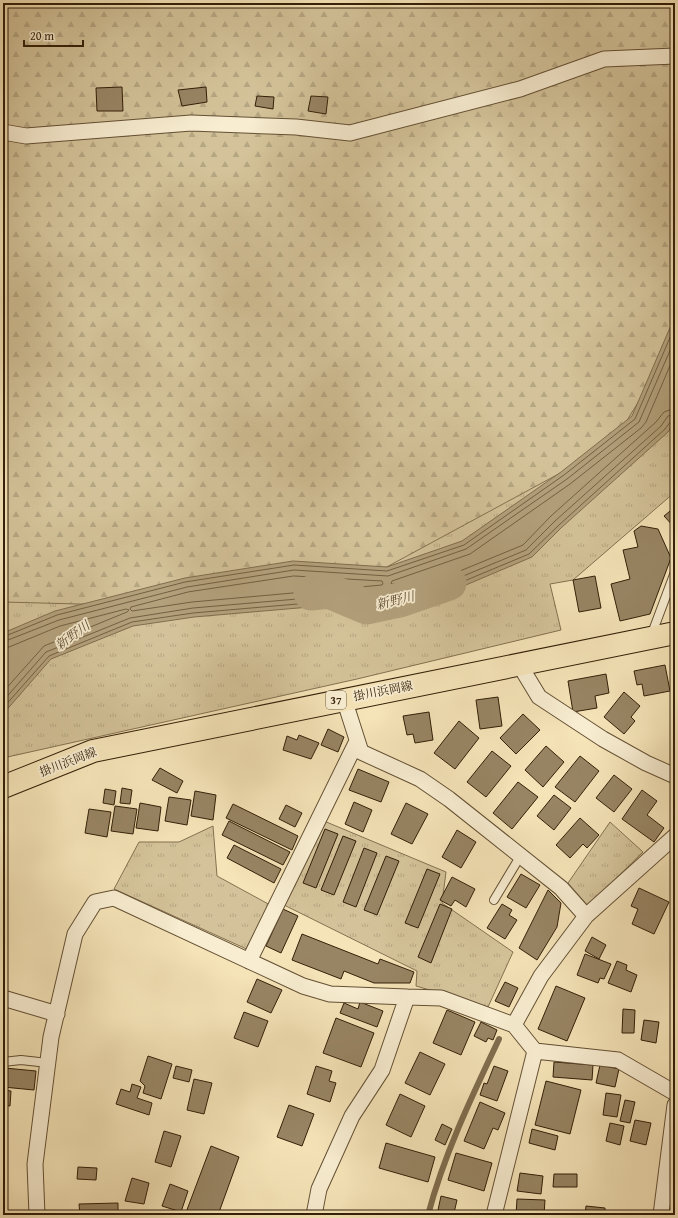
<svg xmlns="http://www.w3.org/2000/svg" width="678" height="1218" font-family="'Gentium Book Plus','Noto Serif JP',serif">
<defs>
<pattern id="grass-tufts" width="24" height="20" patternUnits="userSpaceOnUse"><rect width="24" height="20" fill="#d4c39a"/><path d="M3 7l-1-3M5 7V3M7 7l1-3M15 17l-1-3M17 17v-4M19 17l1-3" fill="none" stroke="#b6a783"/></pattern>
<pattern id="forest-firs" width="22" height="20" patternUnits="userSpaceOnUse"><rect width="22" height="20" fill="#d4c39a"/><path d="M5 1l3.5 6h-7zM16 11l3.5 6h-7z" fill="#b6a783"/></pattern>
</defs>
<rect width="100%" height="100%" fill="#f5e4b8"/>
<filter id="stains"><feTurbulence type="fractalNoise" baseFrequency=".005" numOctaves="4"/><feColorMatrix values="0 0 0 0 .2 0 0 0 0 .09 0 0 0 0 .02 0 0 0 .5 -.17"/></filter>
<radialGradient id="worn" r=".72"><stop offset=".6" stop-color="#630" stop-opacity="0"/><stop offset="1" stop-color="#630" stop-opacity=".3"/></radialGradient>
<path fill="url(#grass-tufts)" stroke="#847151" d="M675,316V492L573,580L550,584L561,630L357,679L3,758V602Z
M324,821L446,872L442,903L513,952L488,1007L416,986L417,971L284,905Z
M610,822L643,852L588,906L568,883Z
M213,826L217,876L272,906L251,951L114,889L139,842H179Z"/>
<path fill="url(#forest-firs)" stroke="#847151" d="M3,3H675V342L612,445L346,589L192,607L3,602Z"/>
<path fill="#b3a17c" stroke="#806d4e" d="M675,316V421L668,432L561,528L532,557L447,593L403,599L194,617L133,626L51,659L3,714V633L55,611L185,578L293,561L387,567L462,541L561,472L632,416Z"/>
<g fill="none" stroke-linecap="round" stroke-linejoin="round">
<path stroke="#736042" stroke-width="1" d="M675,354L646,422L641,428L570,484L470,554L392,581L391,584H401L443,578L523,545L551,516L656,422L664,412L675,408
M294,576L382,581L383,584L382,585L192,602L132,611L130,609L131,607L188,592Z
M3,637L57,615L185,582L294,565L387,571L464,545L564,475L635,419L675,326
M3,642L59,620L187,587L294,570L388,576L466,549L567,479L639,422L675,339
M3,648L9,647L60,626L126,609L129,610L127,612L44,646L3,692
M3,701L46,652L130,618L193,608L402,590L444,584L526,550L555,521L661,426L668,416L675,414
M3,708L49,656L132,622L193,613L402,595L445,589L529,554L559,525L665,429L671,421L675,419"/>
<path stroke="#806d4e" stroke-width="6" d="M428,1215C444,1154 472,1096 499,1039"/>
<path stroke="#b3a17c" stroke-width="35" d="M311,593L329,591L367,607L400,600L449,583"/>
</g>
<path fill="#988564" stroke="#331f08" d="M122,87L123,111H97L96,88Z
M206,87L207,102L182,106L178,90Z
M257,96L274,97L273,109L255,106Z
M311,96L328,97L326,114L308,111Z
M675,507V528L664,516Z
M641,526L658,529L671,558L650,614L620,621L611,584L630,579L623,550L638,547L634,531Z
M595,576L601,608L579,612L573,580Z
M665,665L670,691L644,696L642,684L637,685L634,671Z
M606,674L609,693L595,696L597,708L573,712L568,681Z
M624,692L640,706L631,717L635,721L624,734L604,717Z
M498,697L502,726L480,729L476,700Z
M429,712L433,740L415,743L413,734L407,735L403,716Z
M523,714L540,730L516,754L500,738Z
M459,721L479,738L455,769L434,753Z
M328,729L344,737L338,752L321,745Z
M299,735L319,743L311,759L283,750L287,736L297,740Z
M546,746L564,762L543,787L525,770Z
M492,751L511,766L486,797L467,782Z
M580,756L599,771L575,802L555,787Z
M160,768L183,781L177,793L152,780Z
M358,769L389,782L381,802L349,790Z
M614,775L632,789L614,812L596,798Z
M518,782L538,797L512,829L493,813Z
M122,788L132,790L130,804L120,803Z
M105,789L116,791L114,805L103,803Z
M642,790L657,801L647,815L664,828L654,842L622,819Z
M195,791L216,795L213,820L191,816Z
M554,795L571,808L554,830L537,816Z
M169,797L191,800L187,825L165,821Z
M354,802L372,810L363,832L345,824Z
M140,803L161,807L158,831L136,828Z
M406,803L428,814L412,844L391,834Z
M233,804L298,836L292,850L226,818Z
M286,805L302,813L295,827L279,819Z
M115,806L137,809L133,834L111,831Z
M89,809L111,812L107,837L85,833Z
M580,818L599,835L587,848L583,844L570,858L556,845Z
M229,821L290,852L283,865L222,835Z
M325,829L338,834L316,888L303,883Z
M457,830L476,842L461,868L442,857Z
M343,836L356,841L334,895L321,890Z
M234,845L281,869L274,883L227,858Z
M364,848L377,853L356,907L343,902Z
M386,856L399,861L377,915L364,910Z
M427,869L440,874L418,928L405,923Z
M521,874L540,885L526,908L507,897Z
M452,877L475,889L466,907L455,900L451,906L440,900Z
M639,888L669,902L654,934L632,924L638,909L631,906Z
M548,890L561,903L557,927L537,960L519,948Z
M440,904L452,909L431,963L418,957Z
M502,904L512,910L509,915L517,920L505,939L487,928Z
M283,909L298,916L281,953L266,946Z
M302,934L378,964L380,959L414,972L410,983H374L344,971L341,979L292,960Z
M592,937L606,945L599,959L585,951Z
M585,954L611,964L604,979L600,978L598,983L577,975Z
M617,961L627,965L626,970L637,975L631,992L608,983Z
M257,979L282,990L271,1013L247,1002Z
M505,982L518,988L509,1007L495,1001Z
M556,986L585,998L567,1041L538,1029Z
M360,1002L383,1011L377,1027L340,1013L344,1003L358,1009Z
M623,1009L635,1010L634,1033H622Z
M447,1010L475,1022L461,1055L433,1043Z
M244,1012L268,1021L258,1047L234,1038Z
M336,1018L374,1033L361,1067L323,1053Z
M644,1020L659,1022L656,1043L641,1040Z
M481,1022L497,1030L493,1040L488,1038L486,1042L474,1036Z
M420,1052L445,1064L430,1095L405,1083Z
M148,1056L172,1064L161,1099L143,1093L145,1086L140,1081Z
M554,1062L593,1065L592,1080L553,1077Z
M600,1065L619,1069L615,1087L596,1083Z
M176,1066L192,1070L189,1082L173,1078Z
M316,1066L332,1071L329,1081L336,1083L330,1102L307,1094Z
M494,1066L508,1071L497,1101L480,1095L484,1083L487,1084Z
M5,1068L36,1071L34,1090L3,1087Z
M194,1079L212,1083L204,1114L187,1110Z
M546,1081L581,1090L570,1134L535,1125Z
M132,1084L141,1087L137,1098L152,1103L149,1115L116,1104L121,1089L130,1092Z
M3,1090L11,1091L10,1106L3,1105Z
M606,1093L621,1095L617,1117L603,1115Z
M400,1094L425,1106L411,1137L386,1125Z
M625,1100L635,1102L630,1123L620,1121Z
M480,1102L505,1113L498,1130L493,1128L484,1149L464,1141Z
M289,1105L314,1114L302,1146L277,1137Z
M635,1120L651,1123L646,1145L630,1141Z
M610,1123L624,1126L620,1145L606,1141Z
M442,1124L452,1129L445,1145L435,1140Z
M532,1129L558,1136L555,1150L529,1143Z
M164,1131L181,1136L171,1167L155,1162Z
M386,1143L435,1157L428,1182L379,1168Z
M211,1146L239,1157L218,1215H185Z
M456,1153L492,1163L484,1191L448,1180Z
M78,1167L97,1168L96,1180L77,1179Z
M520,1173L543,1176L541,1194L517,1191Z
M554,1174H577V1187H553Z
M132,1178L149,1183L144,1204L125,1201Z
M170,1184L188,1191L181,1212L162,1206Z
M441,1196L457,1200L454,1213L438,1210Z
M517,1199L545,1200L544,1215H516Z
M118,1203V1215H80L79,1204Z
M586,1206L605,1208V1215H585Z
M152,1211L168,1215H151Z"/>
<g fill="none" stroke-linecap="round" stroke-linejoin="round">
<g stroke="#645034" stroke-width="10">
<path id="service" d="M651,636L675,572
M494,900L521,855
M3,1062L21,1060L48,1063"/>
</g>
<g stroke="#645034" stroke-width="17">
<path id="minor" d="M3,132L26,136L191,123L296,127L350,133L520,89L604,59L675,56
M519,664L539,697L603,739L646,763L675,776
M344,699L361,752L420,779L449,799L561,888L586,916
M249,961L357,741
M3,998L57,1014
M514,1025L535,1051L618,1060L675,1093
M37,1215L35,1164L51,1037L75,934L95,902L114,898L303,986L330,994L407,997
M314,1215L319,1189L352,1116L382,1070L407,997L441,998L514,1025L541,976L586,916L675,836
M494,1215L535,1051
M661,1215L675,1105"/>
</g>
<g stroke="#331f08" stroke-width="24">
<path id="primary" d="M3,787L93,751L675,633"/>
</g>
<use href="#service" stroke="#f8edd1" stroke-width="8"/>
<use href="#minor" stroke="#f8edd1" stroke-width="15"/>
<use href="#primary" stroke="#f5e4b8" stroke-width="22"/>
</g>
<g text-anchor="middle" stroke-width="3.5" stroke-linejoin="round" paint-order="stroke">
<rect fill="#f8edd1" stroke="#6e5d44" stroke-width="1" x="326" y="691" width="20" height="18" rx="3"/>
<g font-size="11" font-weight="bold" fill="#331f08">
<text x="336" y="704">37</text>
</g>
<g font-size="12" fill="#331f08" stroke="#f8edd1">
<text transform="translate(383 691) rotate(-11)" y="4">掛川浜岡線</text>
<text transform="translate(68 762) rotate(-21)" y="4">掛川浜岡線</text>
</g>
<g font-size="13" font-style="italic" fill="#604c31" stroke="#f8edd1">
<text transform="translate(395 600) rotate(-14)" y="5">新野川</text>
<text transform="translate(72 635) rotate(-36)" y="5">新野川</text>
</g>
</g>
<rect width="678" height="1218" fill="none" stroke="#f5e4b8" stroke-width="16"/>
<rect x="4" y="4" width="670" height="1210" fill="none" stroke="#331f08" stroke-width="2"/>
<rect x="8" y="8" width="662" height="1202" fill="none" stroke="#331f08"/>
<path d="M24 40v6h59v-6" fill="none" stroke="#331f08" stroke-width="2"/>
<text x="30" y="40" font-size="12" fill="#331f08" stroke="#f8edd1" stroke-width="3" paint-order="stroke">20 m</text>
<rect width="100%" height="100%" filter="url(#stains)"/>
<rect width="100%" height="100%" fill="url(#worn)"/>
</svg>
